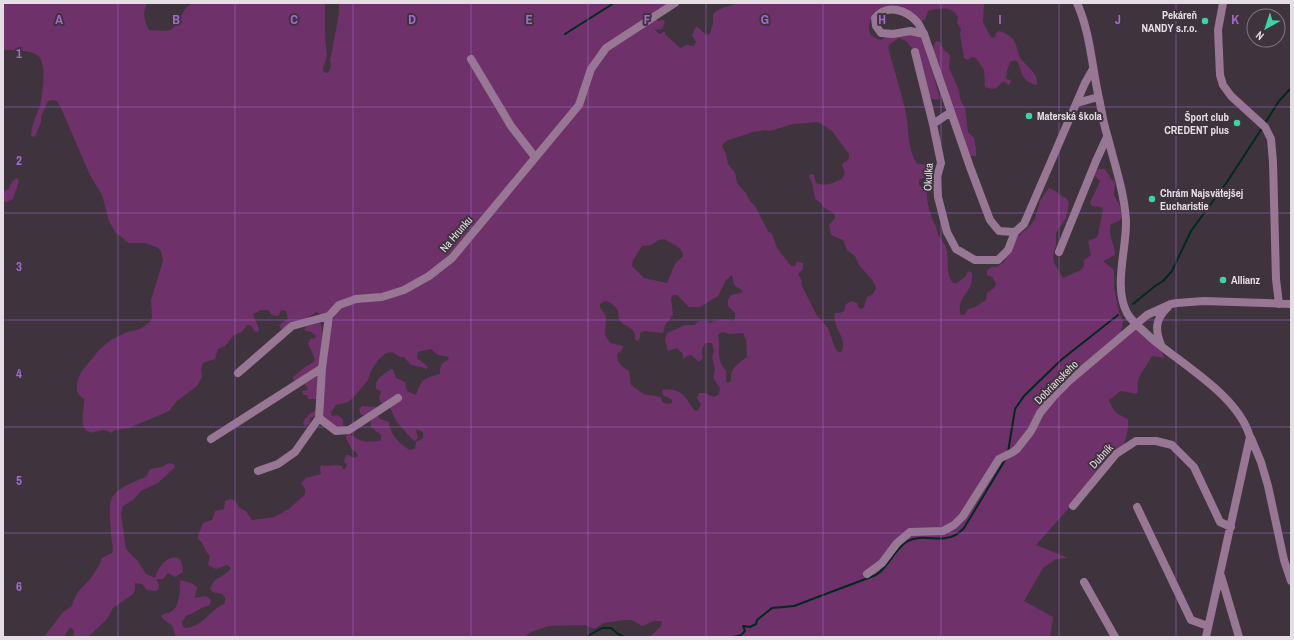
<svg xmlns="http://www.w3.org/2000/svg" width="1294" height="640" font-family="'Archivo Narrow',sans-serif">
<rect width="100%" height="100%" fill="#3f343d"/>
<path fill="#6f3169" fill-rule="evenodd" d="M3,3H147C142,14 144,19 149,30L165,31L171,30L177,23L185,9L192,3H325V36L327,56L323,69L324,72L328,73L331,66L330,61L339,13V3H668L667,7L658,9L654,13V19L658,21L663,20L665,22L662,29L655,30L660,34L665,31V34L679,47L681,48L686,45L694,46L696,42L692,35L696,27L699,28L706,35L710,34L713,24V14L715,12L722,8L740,3H984L983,22L991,37L995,38L996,33L999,31C1004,32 1009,35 1013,39C1017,44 1017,53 1021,59C1027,67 1038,73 1037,84L1036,85C1017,80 1024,67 1015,60L1010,62L1007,71L1006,79L1011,80L1010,84L1008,85L1005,82H1002C996,90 994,90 985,87L984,70L976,58L972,57L968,60L964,58L960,34L961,29L957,23L958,17C956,14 954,11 951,10C945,7 934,9 928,11L925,20L921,21C914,18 900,8 894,7C888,6 880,7 876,11C870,15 866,31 872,36C874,38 878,39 881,40L890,35L917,30L933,49L935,42L939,41L944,50L950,55L949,68L958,88L961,101L965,108L968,132L974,138L976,149V156H970C964,147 966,137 960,128L936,75L935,81L940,98L937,100L932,99L927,92L915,48H912L906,41L899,38L891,43L888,47C894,71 903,96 907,120C909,135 908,150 917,164L932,165L933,166V173L919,180V185L927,191C926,204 931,216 936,227C937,230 937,233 939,236C941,240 944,243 946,247C950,259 944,271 953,283H957L966,276L968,271L972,273C972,277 972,281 971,284C967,296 956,300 961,315L965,314L968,309L975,307L986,300L987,293L994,288L996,283L992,277L987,275V270L992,267H997L1004,262L1017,237L1030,226L1035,219L1040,201L1049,188C1057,190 1057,195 1066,198L1069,203L1066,218L1056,233V245L1053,256L1054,263L1063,278L1081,270L1084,266V260L1091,255L1088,241L1096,238L1098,235L1103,209L1100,207L1092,206C1092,205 1090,204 1090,203C1090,202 1099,184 1100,181L1095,176L1094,171L1099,169H1105L1111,179L1115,182L1114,195L1120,206L1121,218L1119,221L1111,224C1107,236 1115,243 1115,255L1103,261L1114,270V287L1119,312L1123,321L1121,332L1125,334L1130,331L1136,330L1146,335L1161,348L1164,358L1153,356L1151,357C1148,365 1142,370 1139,378C1136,384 1139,389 1137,394L1121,391L1109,400C1113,412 1117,414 1128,419C1129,429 1126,437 1123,447L1036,545L1068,558L1056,559L1043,568L1024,601L1053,617L1050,637H650L661,626L662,621H654L642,626L632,620H624L604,623L594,629L585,625L548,626L531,632L524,637H176L172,625L163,619L161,616L163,614C166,613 170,613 172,611C180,607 180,588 180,580L191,583L197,587L195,598L206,596L211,600L210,605C201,607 195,613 186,616L182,622L183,627L185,628C202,627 210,610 225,603V598L222,594L213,592L210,589L214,581L229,571L231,568L227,565L216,569L208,565L210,556C204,551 206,545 198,539V536L203,523L212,520L215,511L224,509L225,501L230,499L234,500L240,508L246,511L252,520L274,517L289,509L305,494V489L301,483L306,478L321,474L320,469L321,465C330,468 332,463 342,466L343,469H345L347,465L344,462L346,455H349L353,458L358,456L356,452L352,450L346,438L347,434H350C362,443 365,442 379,441L381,439V435L371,427L370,416L362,415L360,413L359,409L362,406L376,407L379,418L389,422C391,437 398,441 409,450L415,449L416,442L423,438V432L416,429L418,438L415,441L412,439C407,434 402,428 397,422C390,412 395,408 381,403L379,397L381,392L379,390L376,389C374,379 383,375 391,369H393L396,378L405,382L407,391L416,395C422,378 423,379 440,374C440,366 440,363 448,360L449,357L438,355L431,349L418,352L417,356V358L428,367L425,370V368L411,365L404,357H400L392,352L386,353L378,360L371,371L368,380L353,398L348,402L336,405L331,412L332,416L337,415L343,419V431L315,416L310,418V424L305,426L303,424C304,418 311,412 317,410L318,399H308L307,395H303L302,391L308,390C306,384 302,381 296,382L293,380V377C297,374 300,371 304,368C308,364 312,365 315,359L308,344L310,339L315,338L316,336L311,332L304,330L307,326L320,323C324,331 321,336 325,344L335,315H323L316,312C305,320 294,326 281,329L279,325L284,321L288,319L286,311L281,310L279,315L277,316L272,315L268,310H261L253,314L259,329L258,332L254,331L252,327L249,325L246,326L242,332L234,335L225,346L218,349L215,359L203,363L201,369L202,377L197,386L177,401L169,411L129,428L115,430L112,433C109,432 106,430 103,430C98,430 94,434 90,432C77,428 85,408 84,399L80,396L77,391V382L81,372L100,349L111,340L127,332L140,329L150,322L152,317L151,300L163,261L161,251L158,248L146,243H129L115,232L109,221L102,195L90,175L60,106L57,101L53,100L48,101L41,117V122L36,134L34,137L31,136C32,123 36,117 40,106C42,95 48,61 37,55C29,50 12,50 3,50ZM818,122L832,131L849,154V159L842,164L845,173L842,179C833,183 826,187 816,183L814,175L810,174L809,177C815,186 812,191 816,200C821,202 822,206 826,209C829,211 832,212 835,215V218L829,225L831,235L843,240L847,250L855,256L859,265L873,281L876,288L873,294L867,297L864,307L862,309L859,308L857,303L852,301L846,304L844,311L840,313H835L834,315C835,319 835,324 837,328C841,336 846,343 841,352H838L835,348L828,328L816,314L801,284L802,281L798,274L803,269V263L797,262L795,266H791L777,248L772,234L768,231L755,206L750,201L746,193L737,183L735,173L728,164L726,154L722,146L726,141L753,132L765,130L770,131L793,124ZM664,239L677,246L682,251L683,256L675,264L667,283L644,278L632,266L633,260L642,246L651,245L659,240ZM732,275L734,285L743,291L741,293L731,295L728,300V306L735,313V319L732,321C724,318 718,320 710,323L706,321H699L694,325H685L667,333L665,339L668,351L677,348L683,354V359L687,356L691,355L699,362L703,358C701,351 701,348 706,343H712L714,351L712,357L715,369L713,378L720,388L719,394L714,397L705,393H699L697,398L701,405L698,410L696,411C691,408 691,405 688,401C683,392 672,387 662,390L663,396L668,397L672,400V403L668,404L662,402L661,397L643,394L631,385L629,371C622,367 617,363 617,354L622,350L623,346L610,343L605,335L606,317L605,314L600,308V304L605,301C610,302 616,306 618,311C619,315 617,317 620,321C626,328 637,327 635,340L638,341L640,338V333L644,331L663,333L665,325L673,315L671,298L673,295H677L689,307H700L718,296L726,280ZM722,332L729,334L743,333L746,340L747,357C737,365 730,367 731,381L728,383L726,381V371C715,359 721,348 718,335Z
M17,178L19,181L13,199L7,202L3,201V192L9,189C10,185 13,179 17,178Z
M168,463L174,464L175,467L158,483L141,491L133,500L123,506L121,514L126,549L137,560L146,574L155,578C156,575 157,571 159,569C168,555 183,551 183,572L175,577L168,573L163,579H156L159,585L158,590L155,591L147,590L142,584L135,583V590L133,594L113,608L107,619L88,637H73L74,630L70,627L64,637H44L63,612L72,606C77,589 81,590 90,579C95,572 99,566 102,558L112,553C114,547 111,540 111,534C111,524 108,510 111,500C115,488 136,481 146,477L150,469L162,467Z"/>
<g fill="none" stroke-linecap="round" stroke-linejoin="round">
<path stroke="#002a1d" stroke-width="2" d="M565,34L614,3
M1265,123L1279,101L1291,88
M1133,304L1155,286L1163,281L1172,271L1191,231L1227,182L1262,128
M1008,452L1015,409L1024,396L1061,360L1118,315
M586,637L602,628H611L618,634L625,637
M733,637L741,635L745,631L743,626L750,627L756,624L757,620L772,608L794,606L876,575C889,567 894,549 908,541C923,533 942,544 957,534C959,533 962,530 964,528L1005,460"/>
<path stroke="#987794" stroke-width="8" d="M1077,3C1091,34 1092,70 1100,103C1102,114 1104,126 1108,138C1115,166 1124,191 1126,220C1127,249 1113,286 1127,313C1132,322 1142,329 1150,337C1182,365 1238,395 1250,437L1206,637
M1223,3L1218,30L1220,75L1223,85L1231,96L1265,127L1271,139L1273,162L1276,279L1279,304
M924,34L910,31L893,34L881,33L876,26L875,18C887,3 907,10 918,23C920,26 922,31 924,34L970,167L990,220L999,231L1015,232
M915,52L933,124L941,163L937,177L938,197L947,232L956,249L975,260H998L1008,250L1015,232L1024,224L1085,83L1093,69
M471,59L511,126L535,157
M1077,103L1098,97
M933,124L951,112
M1059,252L1096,161L1107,137
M1161,345C1155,330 1155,319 1168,307
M238,373L292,326L329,316
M319,418L336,431L349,430L398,398
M1251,438L1261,462L1268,486L1284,560L1291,581
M211,439L322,368
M258,471L278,464L295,452L319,418L322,368L329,316L339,305L356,299L382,297L404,290L429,276L452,258L579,105L591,69L606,48L675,3
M1073,506L1116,454L1136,441H1156L1172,445L1194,467L1220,522L1231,527
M1137,507L1191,620L1208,626
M867,574L882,563L897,543L910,532L943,531L954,525L963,516L999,459L1013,452L1017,449L1031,431L1040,413L1054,396L1069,381L1147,315L1171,304L1177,303L1204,301L1291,304
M1221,576L1239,637
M1084,582L1115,637"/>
</g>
<path fill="none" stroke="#a06acc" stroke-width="1" stroke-opacity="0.55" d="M118,3V637M235,3V637M353,3V637M471,3V637M588,3V637M706,3V637M823,3V637M941,3V637M1059,3V637M1176,3V637M3,107H1291M3,213H1291M3,320H1291M3,427H1291M3,533H1291"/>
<g fill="#3bd4a4" stroke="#3f343d" stroke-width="1.5">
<circle cx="1205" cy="21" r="4"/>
<circle cx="1029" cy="116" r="4"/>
<circle cx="1237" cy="123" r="4"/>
<circle cx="1152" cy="199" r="4"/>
<circle cx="1223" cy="280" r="4"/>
</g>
<g text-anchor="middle" stroke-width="4" stroke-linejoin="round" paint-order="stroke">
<g font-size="11" font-weight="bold" fill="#e4dde3" stroke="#3f343d" text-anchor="start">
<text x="1197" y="19" text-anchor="end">Pekáreň<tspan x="1197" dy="13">NANDY s.r.o.</tspan></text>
<text x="1037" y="120">Materská škola</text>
<text x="1229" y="121" text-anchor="end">Šport club<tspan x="1229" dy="13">CREDENT plus</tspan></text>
<text x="1160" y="197">Chrám Najsvätejšej<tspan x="1160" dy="13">Eucharistie</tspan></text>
<text x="1231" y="284">Allianz</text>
</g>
<g font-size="11" fill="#e4dde3" stroke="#3f343d">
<text transform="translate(928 177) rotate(-87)" y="4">Okulka</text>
<text transform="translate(456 234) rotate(-49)" y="4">Na Hrunku</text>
<text transform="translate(1056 382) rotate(-45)" y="4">Dobrianskeho</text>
<text transform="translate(1101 456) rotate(-47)" y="4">Dubník</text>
</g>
</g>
<g font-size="13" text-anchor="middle" font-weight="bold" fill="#a06acc" stroke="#3f343d" stroke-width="4" stroke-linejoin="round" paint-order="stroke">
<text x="59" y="24">A</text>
<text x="176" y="24">B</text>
<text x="294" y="24">C</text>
<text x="412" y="24">D</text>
<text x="529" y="24">E</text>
<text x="647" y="24">F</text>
<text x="765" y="24">G</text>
<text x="882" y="24">H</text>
<text x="1000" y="24">I</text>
<text x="1118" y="24">J</text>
<text x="1235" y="24">K</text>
<text x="19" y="58">1</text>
<text x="19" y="165">2</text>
<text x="19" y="271">3</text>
<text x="19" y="378">4</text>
<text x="19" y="485">5</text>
<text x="19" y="591">6</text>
</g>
<rect width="1294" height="640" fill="none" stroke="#e4dde3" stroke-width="8"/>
<g transform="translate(1266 28) rotate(219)"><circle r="19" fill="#3f343d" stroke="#81787f"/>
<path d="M0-3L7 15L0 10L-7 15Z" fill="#3bd4a4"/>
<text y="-6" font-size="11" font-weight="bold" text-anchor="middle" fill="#e4dde3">N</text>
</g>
</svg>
